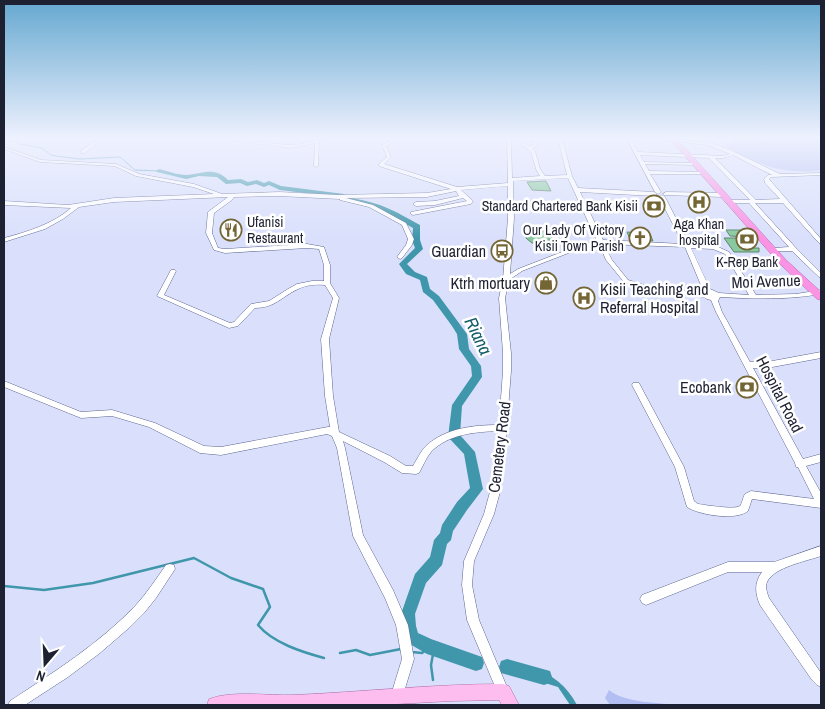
<svg xmlns="http://www.w3.org/2000/svg" width="825" height="709" font-family="'Archivo Narrow',sans-serif">
<rect width="100%" height="100%" fill="#dae0fc"/>
<path fill="#b3bef2" d="M738,139H821V170C786,176 755,164 725,146Z
M609,690C624,703 661,703 681,705H610L605,698Z"/>
<path fill="#4097ab" d="M533,668C553,675 567,686 577,705H570L558,687L532,679Z"/>
<g fill="none" stroke-linecap="round" stroke-linejoin="round">
<path stroke="#4097ab" stroke-width="1" d="M12,139L20,144L42,148L51,155L56,156L80,159L120,157L135,170L159,171"/>
<path stroke="#4097ab" stroke-width="2.5" d="M4,586L44,590L93,583L194,558L231,578L263,589L270,607L258,625C273,643 302,652 324,658
M412,652L422,653L429,647
M340,653L356,650L370,655L401,649
M433,680L431,665L434,649
M413,705H416"/>
<path fill="#4097ab" fill-rule="evenodd" d="M159,169C167,171 178,175 186,175C203,174 214,166 228,180L241,179L248,182L257,180L264,183L269,181L281,186L344,194L347,196L344,198L280,190L269,185L264,187L256,184L247,186L240,183L226,184L217,177L199,176L186,179L157,172L156,171Z
M350,198C379,202 395,211 420,225V240L423,249L407,264L415,272L427,277L430,289L439,296L467,334L469,349L481,366L482,377L462,406L460,435L475,452L483,489L467,510L453,531L451,540L447,544L442,565L426,583L415,614L416,626L418,633L431,639L482,657L484,663L482,669L476,671L427,654L408,643L400,627L401,614L415,574L430,557L434,540L440,533L442,525L457,502L470,488L464,454L448,437L452,405L472,376L471,366L459,349L457,334L452,326L433,300L423,292L420,280L406,274L399,264L415,248L412,240L413,228L388,214L368,205L348,201V199Z
M507,659L550,671L552,677L550,683L544,685L501,673L499,667L501,661Z"/>
</g>
<path fill="#8ac9a0" stroke="#5b876a" d="M546,181L551,191L532,190L527,182Z
M726,230H745L750,237L730,236Z
M533,231H547L552,233L553,236L547,243H532L526,238L527,234Z
M627,232L650,234L653,241L630,239Z
M724,238H736L744,248H759V252H734Z"/>
<g fill="none" stroke-linecap="round" stroke-linejoin="round">
<g stroke="#5d658e" stroke-width="1">
<path id="minor" d="M97,139H102L85,153H81V151Z
M231,139C250,139 269,144 289,145C302,146 314,139 327,139L319,142L318,166L316,167L314,166L315,143L291,148L233,140Z
M394,139H400L386,146L391,157L384,164L457,187L508,183L507,139H511L512,178L540,176L536,169L531,152L516,139H521L529,146L533,145L534,139H538L537,147L532,148L535,151L540,169L545,176L567,175L558,139H562L572,176L578,188L654,192L657,194L654,196L580,192L603,240L683,244L659,197L662,195L665,197L689,244L714,245L729,252L756,295L796,294L821,290V294C787,300 754,299 720,297L718,301L722,312L750,362H767L821,352V358L767,368H753L803,459L821,454V462L806,466L821,493V508L752,499L748,511C736,521 699,515 687,507L675,467L632,385L633,383H639L640,385L684,467L694,501L698,504C705,505 735,510 740,506C742,504 743,497 745,494L751,491L814,499L798,467H796L795,463L716,312L711,300L707,299L704,297L650,291L624,282L606,260L599,244L584,247L522,271L509,280L505,298L511,353V371L505,447L501,488L494,514L474,561L472,585L479,620L509,692L507,696L503,698L499,696L467,620L462,585L464,561L484,514L491,488L498,431C475,432 448,434 431,452C426,458 423,466 419,473L416,474L402,473L384,462L343,441L345,448L363,535L393,590L408,625L414,659L403,695L401,699L397,701L393,699L391,695L402,659L396,625L385,598L353,536L337,448L332,436L327,434L221,455L200,453L149,427L112,416L81,418L4,387V381L81,412L112,410L155,423L204,446L221,447L328,427H330L325,396L321,339L333,298L325,285C316,284 306,285 298,289C281,297 275,308 255,308L238,326L229,328L157,296L171,270H175L176,271L164,295L230,323L234,322L251,304L269,301L288,289L297,284L312,281H324V265L319,249L307,248L225,253L214,250L206,233L208,212L228,197L114,202L79,207L63,219L45,229L4,242V238C27,232 53,224 71,208L4,205V201L68,205L114,198L214,194L193,187L136,176L115,166L40,162L4,149V147L41,160L116,164L139,174L194,184L222,194L279,192L338,195L427,193L451,189L379,166V164L387,157L382,145ZM568,178L597,241L580,245L518,269L510,274L514,218L513,181ZM508,186V218L503,279L499,298L503,353V371L499,425C474,425 445,428 426,446C421,451 417,459 413,466H406L390,456L339,432L333,396L329,339L339,298L330,283V265L324,247L307,244L225,249L218,248L212,233L214,213L232,200L234,197L279,196L340,199V200L369,207L402,225L408,239L406,245L397,257L400,259L402,258L412,245L414,239L406,223L373,205L346,198L427,197L456,191L459,196L435,201L416,202L413,204L416,206L435,205L463,198L467,201L411,212V214L413,215L471,204L473,201L472,200L461,190ZM604,244L685,247L703,290L700,293L651,287L628,280L612,260ZM691,248L713,249L725,254L749,295L719,293L710,289Z
M627,139H631L638,152L723,156L730,154L708,145L674,141L672,140L677,139L711,143L728,149L780,174L821,173V175L771,177L769,179L821,239V244L819,243L783,203H755L796,248L821,273V278L819,277L792,251H771V249L773,248L789,247L749,203H729L728,202L731,200H750L709,158L640,155L644,162L695,163L697,164L695,165L645,164L649,171L704,172L706,173L704,174H650L661,192L658,194L655,192ZM733,155L772,175H768L764,179L765,183L780,199L756,200L715,158H723Z
M666,192L723,193L726,195L723,197L664,195L663,194Z
M821,546V556C807,561 774,567 767,582C765,587 767,593 769,598L821,673V687L817,685L812,680L760,605C755,593 754,583 762,572H728L646,605L642,603L640,599L642,595L728,562H774Z
M170,564L174,565L175,569L156,598L144,613L130,627L100,653L68,677L25,705H8L10,701C54,672 99,644 136,605C147,593 156,579 166,565Z"/>
</g>
<g stroke="#ae6ba6" stroke-width="1">
<path id="major" d="M503,684L509,686L519,705H502L499,700L452,701L377,705H207L209,699C232,690 268,696 293,695C363,692 433,684 503,684Z"/>
</g>
<g stroke="#ae6ba6" stroke-width="1">
<path id="highway" d="M670,139H677L786,260L821,292V300L817,299L780,264Z"/>
</g>
<use href="#minor" fill="#fff" fill-rule="evenodd"/>
<use href="#major" fill="#fdbeef" fill-rule="evenodd"/>
<use href="#highway" fill="#fb93e5" fill-rule="evenodd"/>
</g>
<linearGradient id="sky" x2="0" y2="1"><stop stop-color="#65a8d0"/><stop offset="0.58" stop-color="#eef1fe"/><stop offset="1" stop-color="#eef1fe" stop-opacity="0"/></linearGradient>
<rect width="825" height="238" fill="url(#sky)"/>
<defs>
<g id="hospital-ring" transform="scale(1.125)"><circle r="9.5" fill="#fff" stroke="#746634" stroke-width="1.5"/><path d="M-5-5h3v3.5h4V-5h3V5h-3V1.5h-4V5h-3Z" fill="#746634"/></g>
<g id="bank-ring" transform="scale(1.125)"><circle r="9.5" fill="#fff" stroke="#746634" stroke-width="1.5"/><path d="M-6-4H6V4H-6ZM0-2.3a2.3 2.3 0 1 0 0 4.6a2.3 2.3 0 1 0 0-4.6Z" fill="#746634"/></g>
<g id="restaurant-ring" transform="scale(1.125)"><circle r="9.5" fill="#fff" stroke="#746634" stroke-width="1.5"/><path d="M-5-6h1v4h1v-4h1v4h1v-4h1v5L-1.5 .5V6h-2V.5L-5-1ZM5-6V6H3V1.5H1.5Q1.5-4 5-6Z" fill="#746634"/></g>
<g id="church-ring" transform="scale(1.125)"><circle r="9.5" fill="#fff" stroke="#746634" stroke-width="1.5"/><path d="M-1.2-6h2.4v3.5h3.3v2.4h-3.3V6h-2.4V-.1h-3.3v-2.4h3.3Z" fill="#746634"/></g>
<g id="bus-ring" transform="scale(1.125)"><circle r="9.5" fill="#fff" stroke="#746634" stroke-width="1.5"/><path d="M-5-6H5V4H4V6H2V4H-2V6H-4V4H-5ZM-3.5-4V0h7V-4ZM-3.5 1.2v1.5H-2V1.2ZM2 1.2v1.5H3.5V1.2Z" fill="#746634"/></g>
<g id="shop-ring" transform="scale(1.125)"><circle r="9.5" fill="#fff" stroke="#746634" stroke-width="1.5"/><path d="M-5-2.5h2.3a2.7 3.5 0 0 1 5.4 0H5L5.5 6h-11ZM-1.5-2.5h3a1.5 2.3 0 0 0-3 0Z" fill="#746634"/></g>
</defs>
<g fill-rule="evenodd">
<use href="#hospital-ring" x="699" y="202"/>
<use href="#bank-ring" x="654" y="206"/>
<use href="#restaurant-ring" x="231" y="230"/>
<use href="#church-ring" x="640" y="238"/>
<use href="#bank-ring" x="747" y="239"/>
<use href="#bus-ring" x="502" y="251"/>
<use href="#shop-ring" x="546" y="283"/>
<use href="#hospital-ring" x="584" y="298"/>
<use href="#bank-ring" x="747" y="387"/>
</g>
<g text-anchor="middle" stroke-width="5" stroke-linejoin="round" paint-order="stroke">
<g font-size="14" fill="#1e2132" stroke="#fff" text-anchor="end">
<text x="638" y="211">Standard Chartered Bank Kisii</text>
<text x="247" y="227" text-anchor="start">Ufanisi<tspan x="247" dy="16">Restaurant</tspan></text>
<text x="699" y="229" text-anchor="middle">Aga Khan<tspan x="699" dy="16">hospital</tspan></text>
<text x="624" y="235">Our Lady Of Victory<tspan x="624" dy="16">Kisii Town Parish</tspan></text>
<text x="747" y="267" text-anchor="middle">K-Rep Bank</text>
</g>
<g font-size="16" fill="#1e2132" stroke="#fff" text-anchor="end">
<text x="486" y="257">Guardian</text>
<text x="530" y="289">Ktrh mortuary</text>
<text x="600" y="295" text-anchor="start">Kisii Teaching and<tspan x="600" dy="18">Referral Hospital</tspan></text>
<text x="731" y="393">Ecobank</text>
</g>
<g font-size="16" fill="#1e2132" stroke="#fff">
<text transform="translate(766 281) rotate(-2)" y="6">Moi Avenue</text>
<text transform="translate(780 394) rotate(63)" y="6">Hospital Road</text>
<text transform="translate(499 447) rotate(-83)" y="6">Cemetery Road</text>
</g>
<g font-size="18" font-style="italic" fill="#155c6b" stroke="#fff">
<text transform="translate(478 336) rotate(64)" y="6">Riana</text>
</g>
</g>
<rect width="825" height="709" fill="none" stroke="#1e2132" stroke-width="10"/>
<g transform="translate(45 664) rotate(199)" stroke="#ffffff" stroke-width="4" paint-order="stroke">
<path d="M0-4L9 19L0 12L-9 19Z" fill="#1e2132"/>
<text y="-8" font-size="14" font-weight="bold" text-anchor="middle" fill="#1e2132">N</text>
</g>
</svg>
